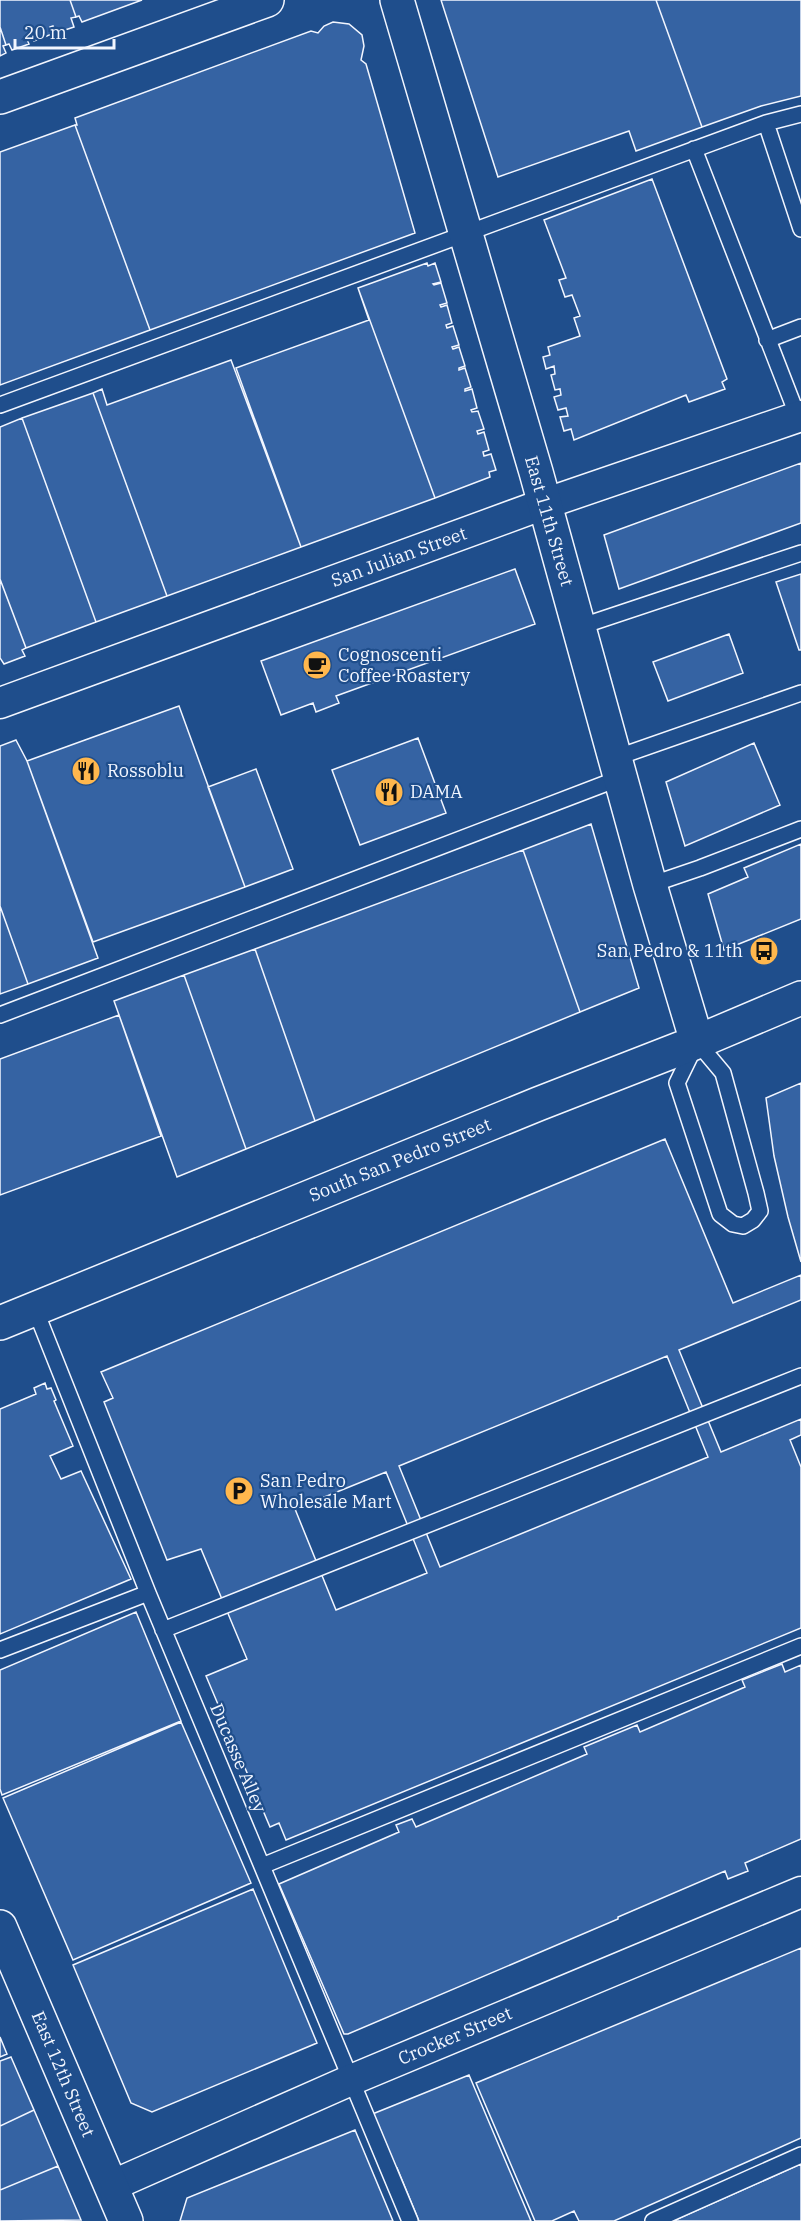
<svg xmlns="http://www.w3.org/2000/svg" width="801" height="2221" font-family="'IBM Plex Serif',serif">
<rect width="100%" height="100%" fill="#1f4e8c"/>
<path fill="#3563a3" stroke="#f2f6ff" stroke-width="1.5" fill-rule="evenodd" d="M0,0H70L76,17L71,18L74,27L56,33L53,26L50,27L52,34L34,41L32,35L26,37L29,44L12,50L9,44L6,45L0,27Z
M70,0H142L82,22L79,16L76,17Z
M441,0H656L702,127L636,151L629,131L498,177Z
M656,0H801V96L761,106L702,127Z
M333,22L349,24L362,35L364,46L361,60L366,64L415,233L150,330L75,125H77L75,118L311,31L318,33L324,26Z
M0,27L6,45L3,46L6,53L0,56Z
M75,125L150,330L0,385V152Z
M652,179L727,379L722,382L725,389L689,402L686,395L574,440L571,429L564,431L560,417L568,416L566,408L558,410L554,397L561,395L560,389L555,390L551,375L555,374L554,366L546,369L543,357L550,355L548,347L580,336L574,318L580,316L572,295L565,297L559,280L566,278L544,220Z
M427,263L428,266L435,263L441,282L433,284L434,285L441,283L447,303L440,305L441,307L447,305L452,323L446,325L447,328L453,326L459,345L452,347L453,349L459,347L465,366L459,368V370L465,368L471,387L465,389V391L472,389L477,408L471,410L472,412L478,411L484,429L477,431L478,434L484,432L489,450L483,452L484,456L491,454L496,470L489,472L490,477L435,498L358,288Z
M358,288L435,498L301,547L236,368L369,320Z
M231,360L301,547L167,596L93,393L102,389L107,405Z
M93,393L167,596L96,622L22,418Z
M22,418L96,622L26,648L0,579V427Z
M801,463V523L619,589L604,535Z
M515,569L535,624L336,696L339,703L316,712L313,703L281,715L261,661Z
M801,574V650H799L776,582Z
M0,579L26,648L22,650L25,656L4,664L0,658Z
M729,634L743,673L668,701L653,662Z
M179,706L245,887L93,942L27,761Z
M418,738L446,813L360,845L332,770Z
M16,740L27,761L98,958L28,984L0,906V746Z
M754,743L780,805L685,846L666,782Z
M256,769L293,869L245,887L208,787Z
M591,824L639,988L580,1012L523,850Z
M801,844V919L724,950L708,894L748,877L744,868Z
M523,850L580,1012L315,1121L255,949Z
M0,906L28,984L0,994Z
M255,949L315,1121L246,1149L184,975Z
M184,975L246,1149L177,1177L114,1001Z
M119,1015L161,1136L0,1195V1059Z
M801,1083V1262L788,1217L774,1156L766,1098Z
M665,1139L733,1303L801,1275V1300L679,1350L721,1452L801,1419V1435L790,1440L801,1467V1628L286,1840L279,1823L270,1827L206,1676L247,1659L201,1549L167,1560L104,1402L113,1398L101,1372ZM667,1356L708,1457L440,1567L399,1466ZM386,1472L427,1573L336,1610L295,1509Z
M45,1383L47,1389L51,1388L56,1400L54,1401L73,1446L50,1456L61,1479L81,1471L131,1579L0,1634V1409L36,1394L34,1388Z
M136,1612L181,1721L2,1795L0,1789V1670Z
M782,1664L785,1672L801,1665V1839L745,1863L748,1871L728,1879L725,1871L618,1917V1919L348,2034H344L279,1884L399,1832L396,1825L412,1819L416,1827L587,1754L584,1747L637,1725L640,1732L745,1687L742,1680Z
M181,1722L251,1883L73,1960L3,1798Z
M253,1889L317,2043L152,2112L131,2103L73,1965Z
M801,1948V2138L614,2221H579L574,2211L552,2221H535L476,2083Z
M0,2037L7,2054L0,2057Z
M11,2057L34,2110L0,2126V2061Z
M469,2075L531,2221H419L397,2168L393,2169L370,2115Z
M34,2110L58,2166L0,2190V2126Z
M355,2130L393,2221H180L187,2198Z
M801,2164V2221H673Z
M58,2166L81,2220L0,2221V2190Z"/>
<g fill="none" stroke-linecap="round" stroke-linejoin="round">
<g stroke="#f2f6ff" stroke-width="18">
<path id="lane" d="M766,123L801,229
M694,149L798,417
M767,340L801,327
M0,405L766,123L801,114
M579,627L801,553
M615,758L801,693
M650,885L700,868L801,829
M0,1015L620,778
M697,1042L723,1073L756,1193L760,1211L753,1220L743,1226L733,1224L720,1214L677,1083Z
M35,1309L148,1593L410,2221
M163,1630L801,1376
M0,1650L148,1593
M262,1866L801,1646
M653,2221L801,2155"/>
</g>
<g stroke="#f2f6ff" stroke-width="33">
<path id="street" d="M0,703L544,504L801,416
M111,2186L351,2080L801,1892"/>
</g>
<g stroke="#f2f6ff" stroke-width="36">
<path id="secondary" d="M397,0L536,472L650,885L697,1042
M0,97L267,0
M0,1323L538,1104L697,1042L801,998
M0,1927L126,2221"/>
</g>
<use href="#lane" stroke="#1f4e8c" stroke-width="15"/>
<use href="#street" stroke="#1f4e8c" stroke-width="30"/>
<use href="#secondary" stroke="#1f4e8c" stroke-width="33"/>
</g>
<defs>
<g id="cafe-disc" transform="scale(1.5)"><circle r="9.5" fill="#ffb74d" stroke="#1f4e8c"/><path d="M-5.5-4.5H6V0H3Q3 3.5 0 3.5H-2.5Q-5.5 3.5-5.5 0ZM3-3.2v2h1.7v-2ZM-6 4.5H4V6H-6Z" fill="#111"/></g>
<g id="restaurant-disc" transform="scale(1.5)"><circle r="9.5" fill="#ffb74d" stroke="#1f4e8c"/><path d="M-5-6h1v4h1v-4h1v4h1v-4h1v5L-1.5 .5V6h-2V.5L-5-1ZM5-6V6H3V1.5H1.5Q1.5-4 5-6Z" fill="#111"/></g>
<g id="bus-disc" transform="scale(1.5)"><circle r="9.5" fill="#ffb74d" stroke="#1f4e8c"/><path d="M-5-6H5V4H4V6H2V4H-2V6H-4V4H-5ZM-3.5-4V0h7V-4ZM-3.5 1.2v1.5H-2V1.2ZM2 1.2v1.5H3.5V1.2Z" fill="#111"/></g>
<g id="parking-disc" transform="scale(1.5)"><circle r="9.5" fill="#ffb74d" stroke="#1f4e8c"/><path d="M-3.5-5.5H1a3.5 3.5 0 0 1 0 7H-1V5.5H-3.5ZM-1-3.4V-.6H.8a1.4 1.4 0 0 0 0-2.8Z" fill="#111"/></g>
</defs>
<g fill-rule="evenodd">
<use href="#cafe-disc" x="317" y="665"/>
<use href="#restaurant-disc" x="86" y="771"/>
<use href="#restaurant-disc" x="389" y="792"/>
<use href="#bus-disc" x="764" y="951"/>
<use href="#parking-disc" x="239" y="1491"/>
</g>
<g text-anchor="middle" stroke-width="4.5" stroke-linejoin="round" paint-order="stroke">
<g font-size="18" fill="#f2f6ff" stroke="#1f4e8c">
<text transform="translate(549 521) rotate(74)" y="6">East 11th Street</text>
<text transform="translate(399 557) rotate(-20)" y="6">San Julian Street</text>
<text transform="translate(400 1160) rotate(-22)" y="6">South San Pedro Street</text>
<text transform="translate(238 1758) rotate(67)" y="6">Ducasse Alley</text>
<text transform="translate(455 2036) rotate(-23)" y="6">Crocker Street</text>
<text transform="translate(63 2074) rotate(67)" y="6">East 12th Street</text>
</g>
<g font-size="18" fill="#f2f6ff" stroke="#1f4e8c" text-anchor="start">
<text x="338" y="661">Cognoscenti<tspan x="338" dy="21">Coffee Roastery</tspan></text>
<text x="107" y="777">Rossoblu</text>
<text x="410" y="798">DAMA</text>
<text x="743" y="957" text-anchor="end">San Pedro &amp; 11th</text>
<text x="260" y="1487">San Pedro<tspan x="260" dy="21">Wholesale Mart</tspan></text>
</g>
</g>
<path d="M15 39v9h99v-9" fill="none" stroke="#f2f6ff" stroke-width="3"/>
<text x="24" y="39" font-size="18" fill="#f2f6ff" stroke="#1f4e8c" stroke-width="4.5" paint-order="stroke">20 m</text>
</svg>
